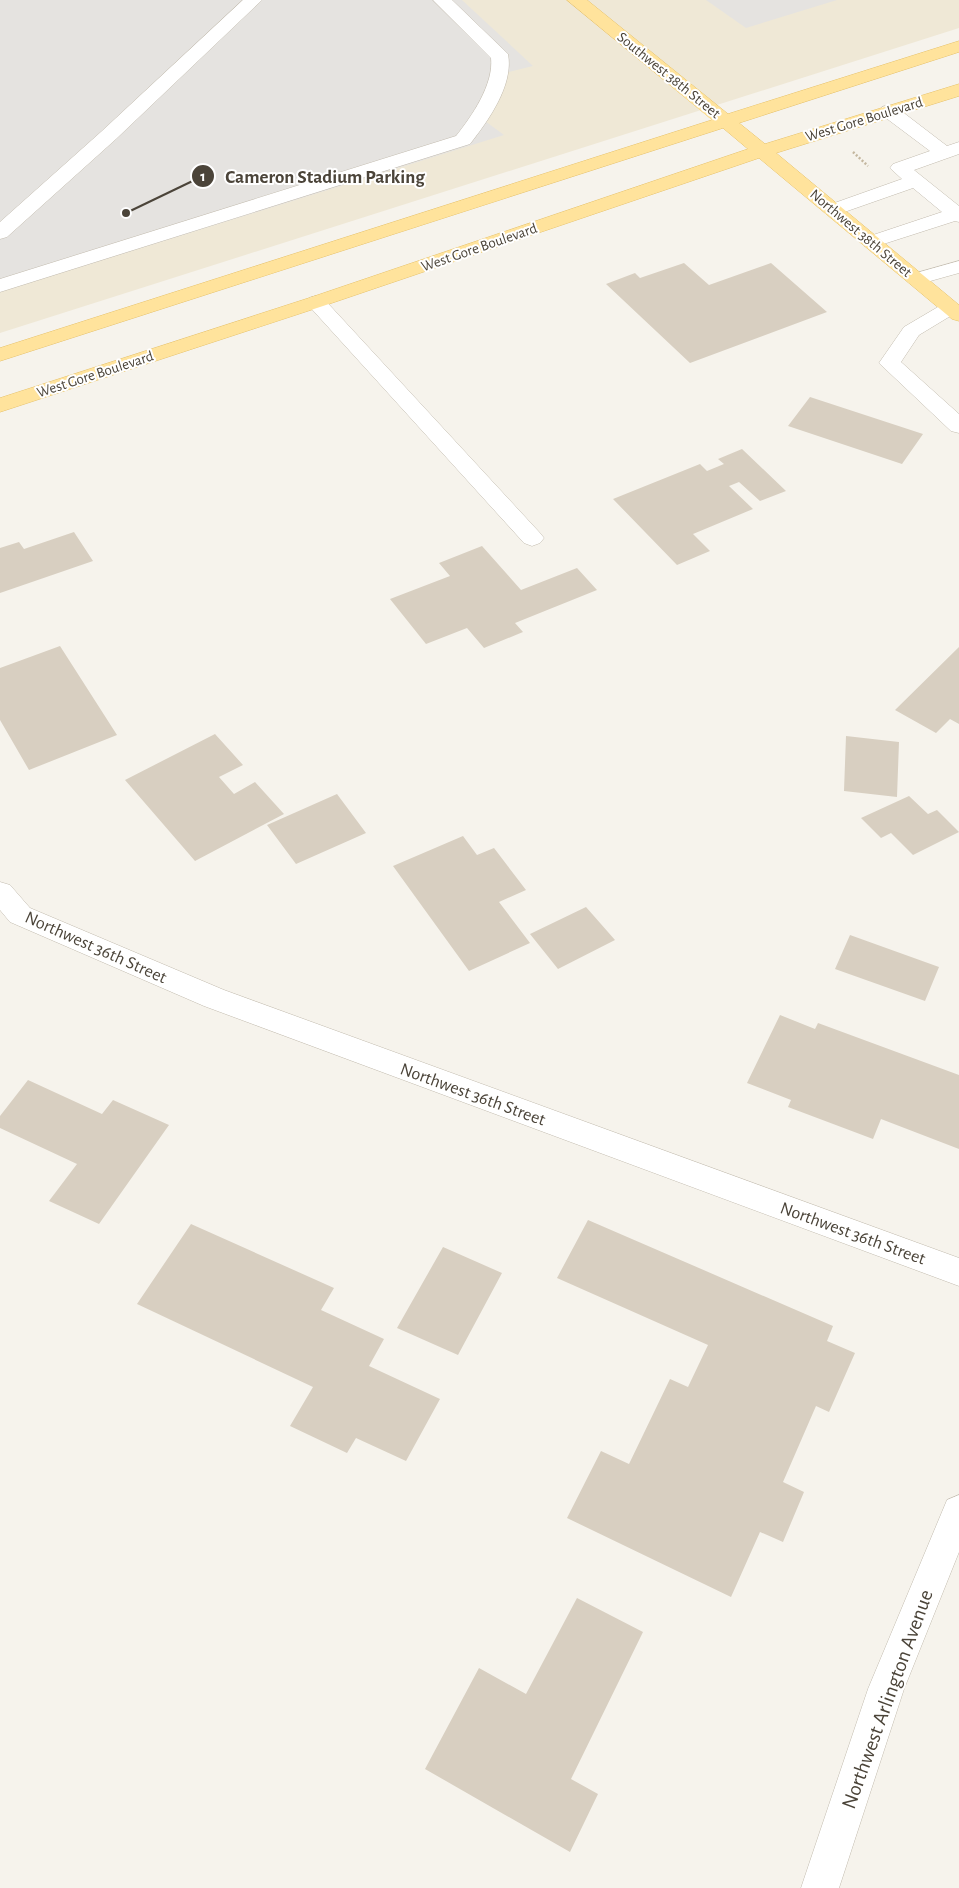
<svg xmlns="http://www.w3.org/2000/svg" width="959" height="1888" font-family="'Alegreya Sans',sans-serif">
<rect width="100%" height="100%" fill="#f6f3ec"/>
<path fill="#efe8d6" d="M0,0H959V28L0,333Z"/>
<path fill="#e5e3e0" d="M0,0H462L533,66L505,73L485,121L504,135L0,292Z
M706,0H837L746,28Z"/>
<path fill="#d8cfc1" d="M684,263L709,285L771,263L827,312L690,363L606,284L635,273L640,278Z
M810,397L923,434L902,464L788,426Z
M742,449L786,491L760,501L739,482L729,486L753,509L693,534L710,551L677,565L613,499L700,464L707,471L724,464L718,459Z
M74,532L93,561L0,593V548L19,542L24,549Z
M482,546L521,590L577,568L597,590L515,623L523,632L484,648L467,628L426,644L390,599L450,576L439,563Z
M60,646L117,735L29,770L0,720V668Z
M959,647V724L950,719L936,733L895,710Z
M215,734L243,765L219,777L234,794L255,782L284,814L195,861L125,780Z
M846,736L899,742L897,797L844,791Z
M337,794L366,833L296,864L267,825Z
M909,796L928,814L937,810L959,832L913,855L891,833L881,838L861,818Z
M463,836L477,855L494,848L526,890L499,902L530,943L469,971L393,866Z
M586,907L615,940L558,969L530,934Z
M850,935L939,967L925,1001L835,969Z
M780,1015L815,1029L818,1023L959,1075V1149L881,1119L873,1139L788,1107L791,1100L747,1083Z
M28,1080L102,1114L113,1100L169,1125L99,1224L49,1201L77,1164L0,1128V1116Z
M588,1220L833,1326L827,1341L855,1353L829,1412L816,1406L783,1482L804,1492L783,1542L760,1532L731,1597L567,1518L601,1451L629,1464L670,1379L688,1387L708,1345L557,1278Z
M191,1224L334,1288L321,1310L384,1339L369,1366L440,1399L406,1461L356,1438L347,1453L290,1426L313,1387L137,1304Z
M443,1247L502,1273L458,1355L397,1328Z
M577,1598L643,1632L571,1779L598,1794L570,1852L425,1769L479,1668L526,1694Z"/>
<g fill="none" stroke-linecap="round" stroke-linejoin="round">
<g stroke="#c2bbae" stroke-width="1">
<path id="minor" d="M243,0H262L116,139L7,237L0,239V222L102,131Z
M433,0H452L508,54C514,85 488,121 470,144L0,292V279L456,136C472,116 494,84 491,58Z
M889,105L896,107L947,146L959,142V154L914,170L959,206V222L955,221L871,248L864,246L861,242L864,238L942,212L913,188L833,216L826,214L823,210L826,206L902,179L890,168L893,164L930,151L882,115L880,111L882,107Z
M959,261V273L916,285L909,283L906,279L909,275Z
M316,296L323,298L540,533L544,538L540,543L532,546L524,543L309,306L306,302L309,298Z
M950,302L959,306L957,312L919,335L901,362L959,414V433L951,431L879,363L904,327L943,304Z
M0,882L10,885L30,908L224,990L959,1258V1286L204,1006L10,922L0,910Z
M959,1495V1552L904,1689L839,1888H801L868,1689L947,1500Z"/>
</g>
<g stroke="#e6c16a" stroke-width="1">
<path id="major" d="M567,0H587L728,114L959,41V52L739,123L765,144L959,84V96L776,153L959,305V321L952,319L759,158L323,306L0,412V398L309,298L748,149L723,128L0,361V348L712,120Z"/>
</g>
<path stroke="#c4b79f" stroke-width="2.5" stroke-dasharray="2 2" stroke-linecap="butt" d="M853,152L868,166"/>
<use href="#minor" fill="#fff" fill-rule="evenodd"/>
<use href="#major" fill="#ffe39c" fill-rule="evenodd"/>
</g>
<g text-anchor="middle" stroke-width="4" stroke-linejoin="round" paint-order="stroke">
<g font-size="15" fill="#4b4439" stroke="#fff">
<text transform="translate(669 75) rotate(39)" y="5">Southwest 38th Street</text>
<text transform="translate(864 119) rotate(-17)" y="5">West Gore Boulevard</text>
<text transform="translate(861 233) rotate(40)" y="5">Northwest 38th Street</text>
<text transform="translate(479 247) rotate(-19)" y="5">West Gore Boulevard</text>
<text transform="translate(95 374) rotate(-18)" y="5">West Gore Boulevard</text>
</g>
<g font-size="18" fill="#4b4439" stroke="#fff">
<text transform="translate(96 947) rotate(24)" y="6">Northwest 36th Street</text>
<text transform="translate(473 1094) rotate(20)" y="6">Northwest 36th Street</text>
<text transform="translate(853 1233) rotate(20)" y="6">Northwest 36th Street</text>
</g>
<g font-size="21" fill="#4b4439" stroke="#fff">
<text transform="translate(887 1699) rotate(-70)" y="7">Northwest Arlington Avenue</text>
</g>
</g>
<path fill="none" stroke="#4b4439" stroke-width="2" d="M126 213L203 176"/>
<g fill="#4b4439" stroke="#fff" stroke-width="2">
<circle cx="126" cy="213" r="5"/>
<circle cx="203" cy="176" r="12"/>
</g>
<g font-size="15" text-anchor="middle" font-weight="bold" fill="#fff">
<text x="203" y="181">1</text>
</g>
<g font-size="19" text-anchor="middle" font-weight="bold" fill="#4b4439" stroke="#fff" stroke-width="4" stroke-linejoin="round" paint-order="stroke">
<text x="325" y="183">Cameron Stadium Parking</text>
</g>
</svg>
